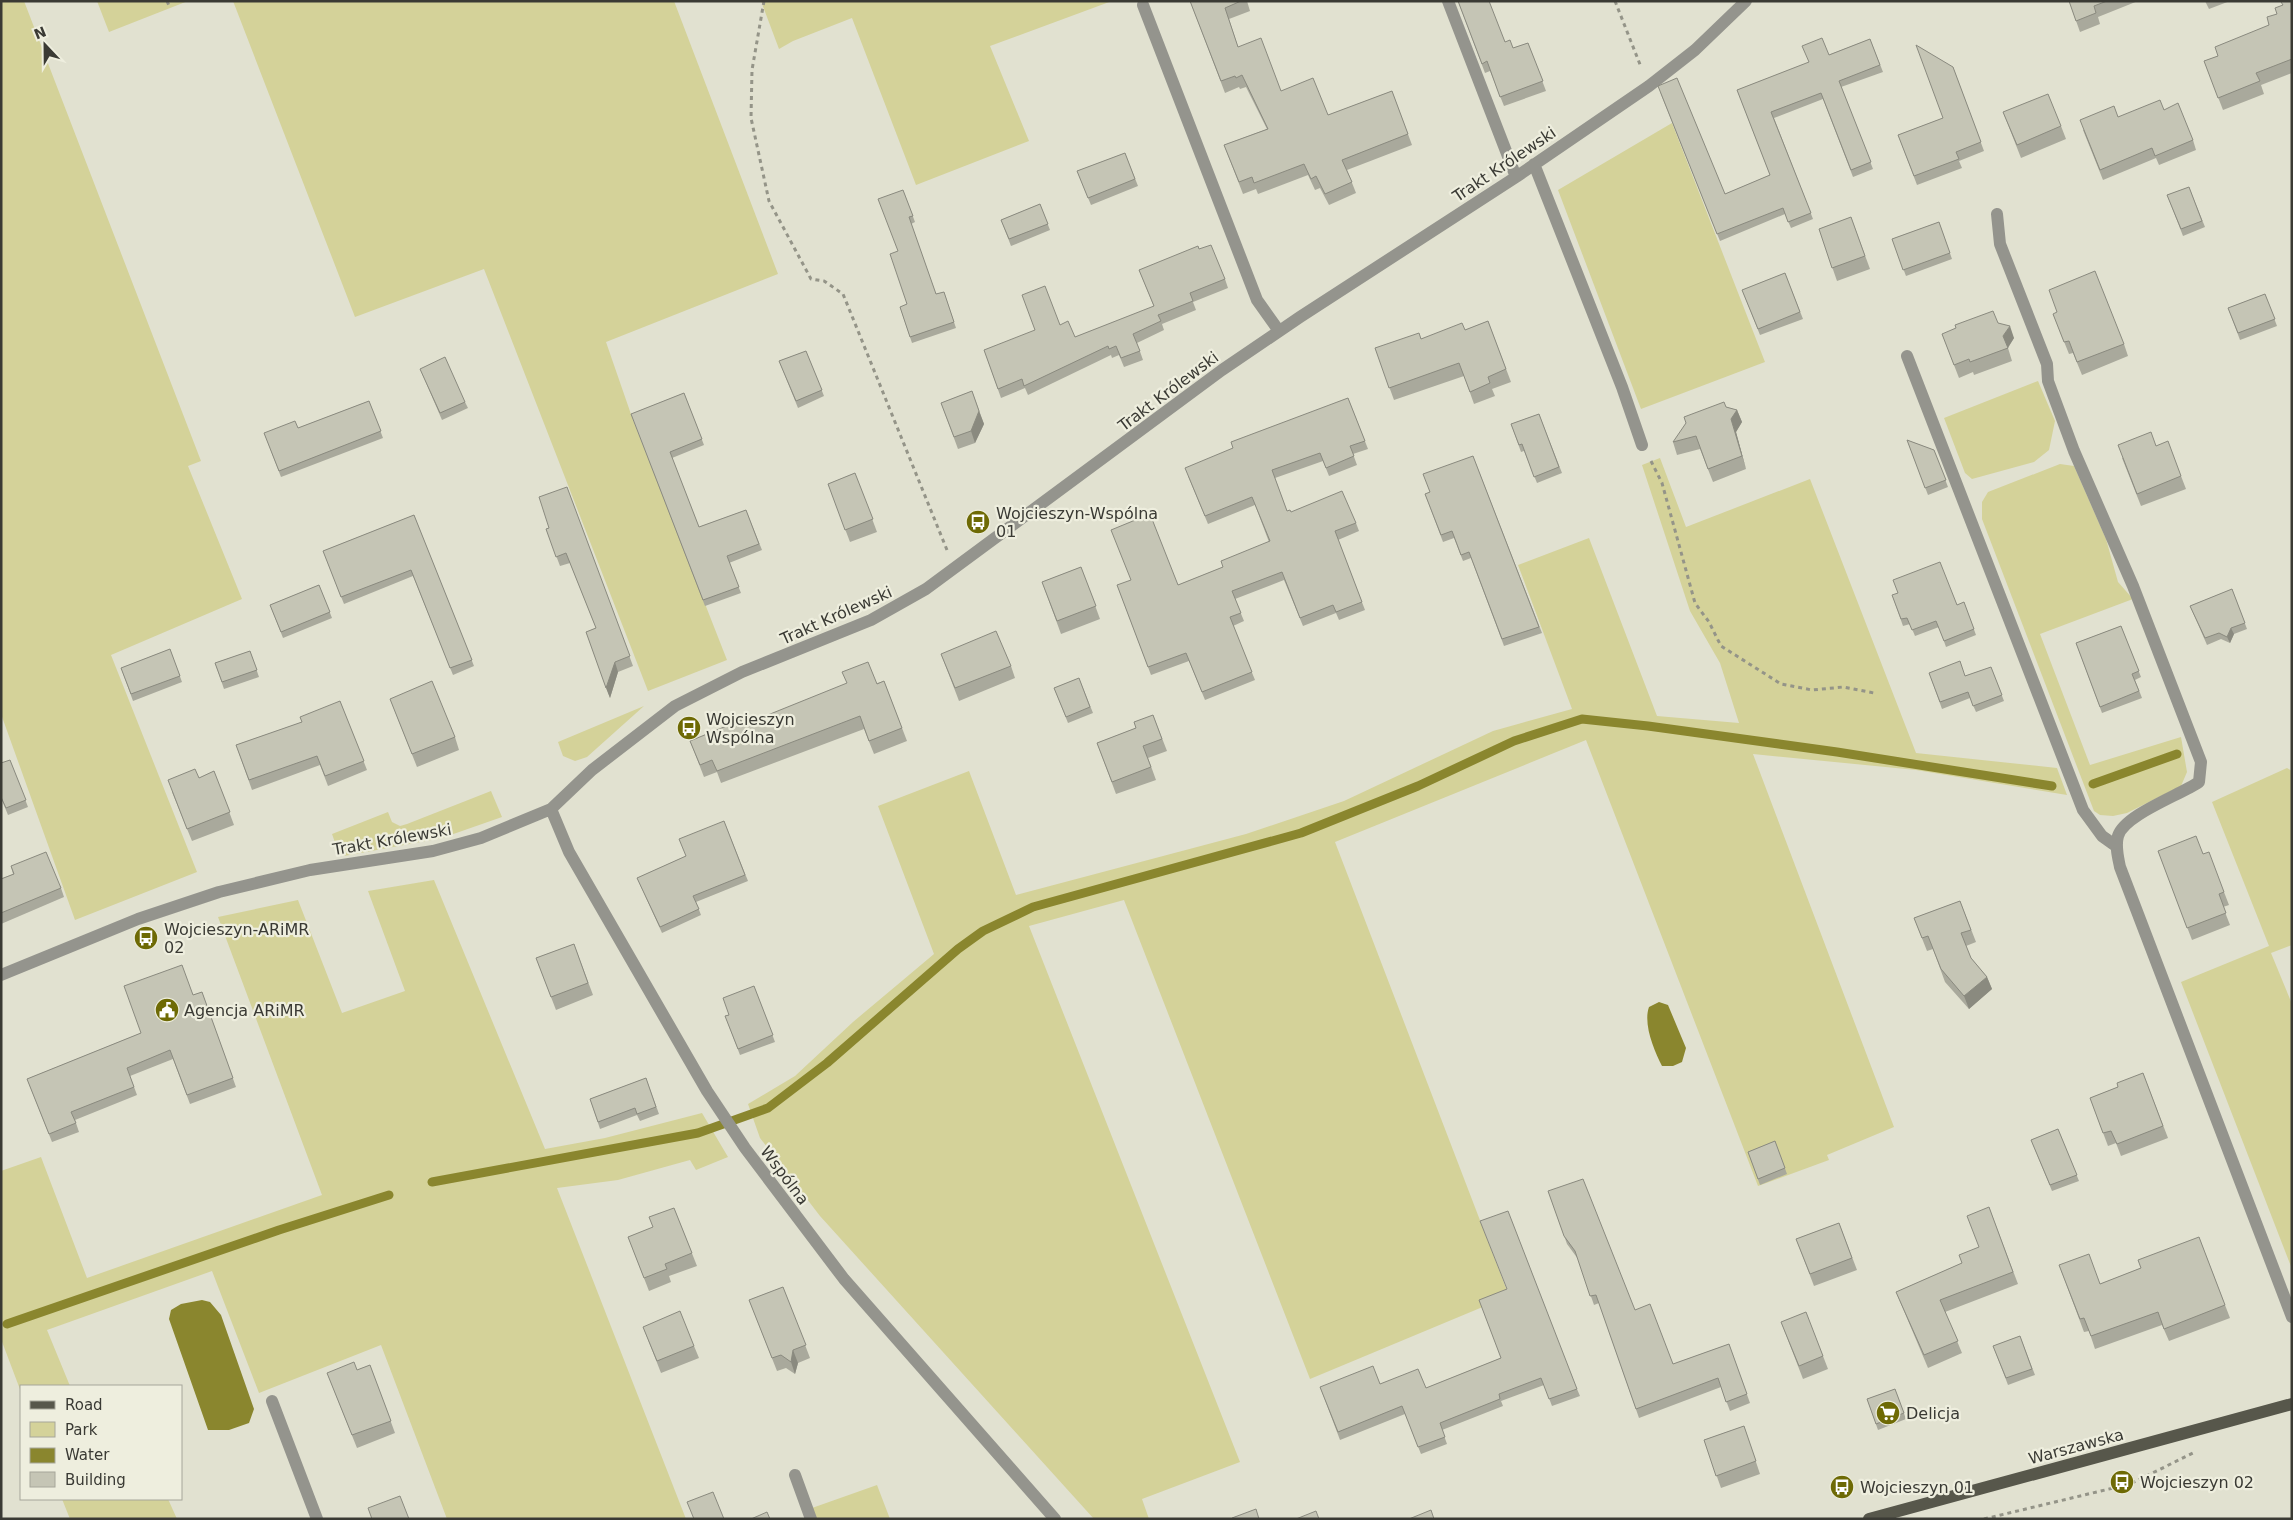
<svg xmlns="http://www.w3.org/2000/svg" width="2293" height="1520" font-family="'DejaVu Sans',sans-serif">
<rect width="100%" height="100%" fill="#e1e1d0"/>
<path fill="#d4d299" d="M1,1H24L201,461L188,466L242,599L111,655L197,872L75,920L1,714Z
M97,1H188L109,32Z
M233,1H674L778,274L606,342L633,420L727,660L648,691L484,269L355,317Z
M761,1H1112L990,46L1029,141L916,185L852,18L793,41L779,49Z
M1672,123L1765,362L1641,409L1558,190Z
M2038,381L2055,421L2049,450L2034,462L1972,479L1965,473L1944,418Z
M1660,458L1686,527L1810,479L1916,753L2057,768L2067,795L1916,770L1753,754L1894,1127L1827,1155L1829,1160L1758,1186L1586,740L1335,842L1509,1296L1310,1379L1124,900L1029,926L1240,1462L1142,1499L1149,1519H1094L820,1216L760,1138L748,1104L795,1076L853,1022L934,954L878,806L969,771L1016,895L1246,834L1344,801L1493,731L1572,709L1518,565L1589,538L1657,716L1739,723L1720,663L1690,611L1642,465Z
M2060,464L2074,466L2106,539L2118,582L2133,599L2040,634L2090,765L2181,737L2187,772L2181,786L2127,813L2113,816L2100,815L2094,811L1982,519V502L1988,492Z
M644,706L587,757L575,761L563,756L558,742Z
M2287,768L2292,771V945L2271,953L2292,1004V1269L2181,982L2269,946L2212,802Z
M491,791L502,817L442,838L344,856L338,851L332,834L388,812L392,822L400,826L407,824Z
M434,880L545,1149L605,1138L702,1113L728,1157L696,1170L690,1160L618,1180L557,1188L686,1519H447L381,1345L259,1393L212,1271L47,1330L70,1386H21V1392L1,1339V1171L41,1157L87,1278L322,1195L218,917L298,900L342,1013L405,991L368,891Z
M877,1485L890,1519H816L812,1508Z
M62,1499H168L177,1519H70Z"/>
<path fill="#8a862e" d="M1659,1002L1668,1005L1686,1048L1682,1062L1673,1066H1662C1654,1050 1643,1024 1649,1007Z
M202,1300L210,1302L221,1315L254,1409L249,1423L229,1430H208L169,1319L171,1310L181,1304Z"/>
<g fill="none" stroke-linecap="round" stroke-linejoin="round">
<path stroke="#8a862e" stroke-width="9" d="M2093,784L2177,754
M432,1182L698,1133L768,1108L827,1063L958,949L983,931L1033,907L1301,833L1418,786L1514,741L1582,719L1648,726L1837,752L2052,786
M7,1324L279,1230L389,1195"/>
<path stroke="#949488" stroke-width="3" stroke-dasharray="4 4" stroke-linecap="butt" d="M167,1L170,8
M764,1L752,70L751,118L769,201L811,279L824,281L843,294L947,550
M1615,1L1641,67
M1651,461L1662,483L1695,603L1709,622L1721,646L1781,684L1812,690L1843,687L1874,693
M1984,1519L2130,1484L2193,1453"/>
<path stroke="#94948d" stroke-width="12" d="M1448,1L1516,177
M1143,5L1257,300L1279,331
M1534,164L1622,387L1642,445
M1997,214L2000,244L2047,364L2048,381L2074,451L2133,586L2201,762L2199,782C2180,795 2124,815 2118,836C2115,846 2118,857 2120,867L2292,1317
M1907,356L2083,810L2102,836L2116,846
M551,809L569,852L707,1091L745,1148L844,1279L1055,1519
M1,975L138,919L219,892L310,870L433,851L481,838L551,809L592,770L675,706L742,672L871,620L926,589L1222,370L1300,317L1516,177L1649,86L1695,50L1746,1
M272,1401L317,1519
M795,1475L811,1519"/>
<path stroke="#57574b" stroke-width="12" d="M1869,1519L2292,1404"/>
</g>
<path fill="#a9a99c" d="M1190,1H1247L1250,11L1229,19L1238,47L1281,91L1328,115L1392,91L1412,145L1347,170L1356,193L1329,205L1320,188L1315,190L1308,175L1258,194L1256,189L1243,194L1224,145L1267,129L1246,87L1240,89L1239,87L1225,93Z
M1458,1L1505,42L1513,48L1528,43L1546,91L1504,106L1490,71L1485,73Z
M2069,1H2138L2098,17L2100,24L2080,32Z
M2205,1H2230L2209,9Z
M2292,1V73L2261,85L2264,94L2223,110L2204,61L2218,56L2269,25L2277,14Z
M1870,39L1883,72L1841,87L1873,169L1853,177L1823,99L1774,118L1813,219L1791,228L1785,214L1720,241L1660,92L1725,194L1770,175L1737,90Z
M1953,67L1984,151L1959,161L1962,168L1917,185L1898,135L1943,118Z
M2164,110L2193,140L2196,150L2159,165L2156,158L2103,180L2083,130L2118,117Z
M2003,112L2061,126L2066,139L2021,158Z
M1125,153L1138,186L1091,205L1077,171Z
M2189,187L2205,227L2183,236L2167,195Z
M903,190L915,222L911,224L936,294L944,292L956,328L912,343L900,307L907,304Z
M1040,204L1050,230L1011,246L1001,220Z
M1851,217L1870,269L1837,281L1819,229Z
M1939,222L1952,259L1906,276L1892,239Z
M1199,249L1225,279L1228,288L1193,302L1196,310L1162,324L1164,330L1137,343L1143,360L1124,367L1119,355L1112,358L1111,355L1028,395L1025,388L1001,398L984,350L1060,325L1075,337L1154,307L1139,270Z
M1785,273L1803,319L1760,335L1742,290Z
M2265,294L2277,326L2240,340L2228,308Z
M2053,314L2124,344L2128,356L2082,375L2073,353L2069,354Z
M1488,321L1511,382L1492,389L1495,396L1474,404L1464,376L1394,400L1375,348L1465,330Z
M1998,323L2014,338L2008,348L2012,361L1974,375L1973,372L1959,378L1942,334Z
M806,351L824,396L798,408L779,361Z
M420,369L465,402L468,408L442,420Z
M972,391L984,424L975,443L958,449L941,403Z
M684,393L704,445L672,458L699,527L746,510L762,550L729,563L741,593L705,606L631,414Z
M1348,398L1368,449L1353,454L1357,465L1329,476L1323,461L1275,478L1287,511L1291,512L1356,523L1359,531L1338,540L1365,610L1339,620L1336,613L1303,626L1284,580L1235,599L1244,621L1233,626L1255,680L1205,700L1189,661L1151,675L1117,585H1178L1223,567L1269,542L1255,505L1208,524L1188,476L1233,448Z
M369,401L383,438L281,477L264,433L298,428Z
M1726,407L1737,410L1742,422L1736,432L1746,469L1713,482L1700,449L1677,455L1673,442Z
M1539,414L1562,473L1537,483L1524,451L1521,452L1511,424Z
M1907,440L1934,450L1948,487L1928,495Z
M2156,446L2181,476L2186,489L2141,506L2122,458Z
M1473,456L1542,633L1504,646L1471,558L1463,561L1454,538L1443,542L1425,494L1430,492Z
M855,473L877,532L850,542L828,484Z
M567,487L633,666L618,672L610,698L586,632L596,628L570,563L560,566L546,529L549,528Z
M414,515L474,666L453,675L413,576L344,604L323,551Z
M1081,567L1100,619L1061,634L1042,582Z
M319,585L332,618L283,638L270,605Z
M2232,589L2247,629L2234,634L2230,643L2221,639L2207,645L2190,606Z
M1892,595L1957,605L1964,602L1976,635L1946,647L1939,627L1915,636L1910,624L1903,626Z
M2121,626L2141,677L2135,680L2142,698L2102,713L2076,643Z
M170,649L182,682L133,701L121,668Z
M250,651L259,677L224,689L215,663Z
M941,654L1011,666L1015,678L959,701Z
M1991,667L2004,701L1976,712L1970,698L1942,709L1929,673L1965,676Z
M1079,678L1093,713L1068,723L1054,688Z
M884,681L907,741L874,754L864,729L721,783L717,772L704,777L690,741Z
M390,699L455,737L459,750L417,767Z
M340,701L367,770L328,786L320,765L252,790L236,745L302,722Z
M1153,715L1167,751L1148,758L1156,780L1116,794L1097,743L1136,728Z
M10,760L28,807L8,815L1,798Z
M214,771L234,825L192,841L172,792L199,778Z
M724,821L748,881L696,902L701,915L662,933L637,878L686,856Z
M2158,851L2203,854L2224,892L2229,905L2223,907L2230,925L2192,940Z
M11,866L61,888L64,897L1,924V879L13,874Z
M1960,901L1976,942L1966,946L1971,958L1987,977L1992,989L1969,1009L1945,982L1933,949L1927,951L1914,918Z
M574,944L593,995L556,1010L536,958Z
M754,986L775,1042L740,1055L725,1016L729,1015Z
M202,992L236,1087L190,1104L173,1059L130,1076L137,1095L75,1120L79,1132L52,1142L27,1079L141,1033L193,995Z
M2143,1073L2168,1138L2121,1156L2116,1143L2108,1146L2090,1098L2118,1087Z
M646,1078L659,1114L640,1121L637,1115L600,1129L590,1099Z
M2058,1129L2079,1181L2052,1191L2031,1140Z
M1775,1141L1787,1174L1760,1185L1748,1152Z
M1548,1191L1673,1364L1729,1344L1750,1403L1730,1411L1721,1387L1639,1418L1599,1303L1594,1305L1578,1259L1567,1244Z
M1989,1207L2018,1284L1945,1312L1962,1353L1928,1368L1901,1304L1896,1292L1962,1263L1979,1247Z
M674,1208L697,1266L669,1276L671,1282L649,1291L628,1237L653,1228Z
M1839,1223L1857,1270L1814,1286L1796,1239Z
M2199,1237L2230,1318L2169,1341L2162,1325L2095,1349L2089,1331L2084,1332L2059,1265L2100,1284L2141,1268Z
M783,1287L810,1358L798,1363L795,1374L786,1368L777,1371L749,1300Z
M1781,1322L1823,1356L1828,1369L1803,1379Z
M643,1327L694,1346L699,1358L661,1373Z
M2020,1336L2035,1375L2008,1385L1993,1346Z
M1501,1358L1577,1389L1580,1396L1552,1406L1544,1385L1501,1401L1503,1406L1442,1430L1447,1444L1421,1454L1405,1414L1340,1440L1320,1387L1380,1384L1426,1388Z
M370,1365L395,1433L357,1448L327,1373L357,1370Z
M1895,1389L1906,1419L1878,1430L1867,1399Z
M1744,1426L1760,1474L1721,1488L1704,1440Z"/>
<path fill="#8a8a7f" d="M2010,326L2014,338L2007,349L2003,336Z
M1737,410L1742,422L1736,432L1746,469L1742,456L1731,419Z
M979,411L984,424L975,443L971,431Z
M2231,628L2234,634L2230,643L2227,637Z
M615,662L618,672L610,698L606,688Z
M1987,977L1992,989L1969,1009L1964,996Z
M793,1350L798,1363L795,1374L791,1362Z"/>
<path fill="#c5c5b5" stroke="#8a8a7f" d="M1190,1H1241L1225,8L1238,47L1261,38L1281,91L1313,78L1328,115L1392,91L1408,134L1342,160L1352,182L1325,194L1316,176L1311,179L1304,164L1254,183L1252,177L1239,182L1224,145L1268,129L1242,75L1236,78L1235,76L1221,81Z
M1458,1H1489L1505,42L1510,40L1513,48L1528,43L1543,81L1500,97L1487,61L1482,64Z
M2069,1H2107L2094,6L2096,13L2076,21Z
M2282,1H2292V59L2256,73L2260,81L2218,98L2204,61L2218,56L2215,47L2269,25L2267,17L2277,14L2275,8L2283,5L2281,2Z
M1822,38L1829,55L1870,39L1880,65L1839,81L1871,162L1851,170L1821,93L1771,112L1811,213L1788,222L1783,208L1717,234L1658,86L1677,78L1725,194L1770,175L1737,90L1809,62L1802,46Z
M1916,45L1953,67L1981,142L1956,152L1959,159L1914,176L1898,135L1943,118Z
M2048,94L2061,126L2017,145L2003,112Z
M2160,100L2164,110L2178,103L2193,140L2155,156L2152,148L2100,170L2080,120L2114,106L2118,117Z
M1125,153L1135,179L1088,198L1077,171Z
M2189,187L2202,221L2181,229L2167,195Z
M903,190L913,216L909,217L936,294L944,292L954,322L910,337L900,307L907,304L890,254L898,251L878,199Z
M1040,204L1048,224L1009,239L1001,220Z
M1851,217L1865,256L1832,268L1819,229Z
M1939,222L1950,253L1903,270L1892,239Z
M1211,245L1225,279L1190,293L1193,301L1158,315L1161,321L1133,334L1140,351L1121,358L1116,346L1109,349L1108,346L1024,386L1022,379L998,389L984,350L1035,330L1022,295L1045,286L1060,325L1068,321L1075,337L1154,306L1139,270L1198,246L1199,249Z
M2095,271L2124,344L2077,362L2069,341L2064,342L2053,314L2057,312L2049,290Z
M1785,273L1800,312L1758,329L1742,290Z
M2265,294L2275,319L2238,333L2228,308Z
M1993,311L1998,323L2010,326L2003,336L2008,348L1970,362L1969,359L1954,365L1942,334L1956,328L1955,325Z
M1488,321L1506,369L1488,377L1490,383L1470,392L1459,363L1389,388L1375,348L1419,333L1421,339L1462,323L1465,330Z
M806,351L822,390L796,401L779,361Z
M445,357L465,402L440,413L420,369Z
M972,391L979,411L971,431L954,437L941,403Z
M684,393L702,439L670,452L699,527L746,510L759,544L727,556L739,587L703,600L631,414Z
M1348,398L1365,441L1350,446L1354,456L1326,468L1320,453L1272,470L1287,511L1290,510L1291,512L1342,491L1356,523L1335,531L1362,602L1336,612L1333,605L1300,618L1282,572L1232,591L1241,613L1230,617L1252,672L1202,692L1186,653L1148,667L1117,585L1131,580L1111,530L1150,514L1178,585L1223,567L1221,561L1270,541L1252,497L1205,516L1185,468L1233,448L1231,442Z
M369,401L381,431L279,471L264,433L295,421L298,428Z
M1724,402L1726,407L1737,410L1731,419L1742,456L1708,469L1696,436L1673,442L1686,423L1684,417Z
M1539,414L1559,467L1534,477L1522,444L1519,445L1511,424Z
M2151,432L2156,446L2168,441L2181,476L2137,494L2118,445Z
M1907,440L1934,450L1946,480L1925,488Z
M1473,456L1539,627L1502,639L1469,552L1461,555L1452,531L1441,535L1425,494L1430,492L1423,474Z
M855,473L873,519L845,530L828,484Z
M567,487L630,656L615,662L606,688L586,632L596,628L566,553L556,557L546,529L549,528L539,497Z
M414,515L472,660L450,668L411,570L341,597L323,551Z
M1940,562L1957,605L1964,602L1974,629L1944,641L1936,621L1912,630L1907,618L1901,619L1892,595L1898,593L1893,580Z
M1081,567L1096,606L1057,621L1042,582Z
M319,585L330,612L281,632L270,605Z
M2232,589L2245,623L2231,628L2227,637L2219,633L2205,638L2190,606Z
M2121,626L2139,671L2132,674L2139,691L2100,707L2076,643Z
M996,631L1011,666L955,688L941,654Z
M170,649L180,676L131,694L121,668Z
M250,651L257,670L222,682L215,663Z
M1960,661L1965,676L1991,667L2002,695L1973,706L1968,692L1940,702L1929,673Z
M868,662L877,684L884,681L902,728L869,741L860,716L717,771L712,760L700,765L690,741L741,720L743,725L847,683L842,672Z
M1079,678L1090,707L1066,717L1054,688Z
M432,681L455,737L412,754L390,699Z
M340,701L364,761L325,776L317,756L249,780L236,745L302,722L300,717Z
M1153,715L1162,739L1143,746L1151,767L1112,782L1097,743L1136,728L1134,722Z
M10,760L26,800L6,808L1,797V763Z
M195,769L199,778L214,771L230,812L187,829L168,780Z
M724,821L745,875L693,896L699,909L660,927L637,878L686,856L679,839Z
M2196,836L2203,854L2209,852L2224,892L2219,894L2226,913L2187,928L2158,851Z
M46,852L61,888L1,913V879L14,874L11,866Z
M1960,901L1971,930L1961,933L1971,958L1987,977L1964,996L1941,969L1928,936L1922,938L1914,918Z
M574,944L588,983L551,997L536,958Z
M182,965L193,995L202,992L233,1078L187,1095L170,1050L127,1068L134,1087L71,1112L76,1123L49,1134L27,1079L141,1033L124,986Z
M754,986L773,1035L738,1049L725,1016L729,1015L723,998Z
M2143,1073L2163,1126L2117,1144L2111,1131L2103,1133L2090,1098L2118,1087L2117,1083Z
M646,1078L656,1107L637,1114L635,1108L598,1122L590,1099Z
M2058,1129L2077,1175L2050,1185L2031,1140Z
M1775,1141L1785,1168L1758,1179L1748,1152Z
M1583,1179L1635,1310L1650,1304L1673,1364L1729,1344L1747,1394L1726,1402L1718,1378L1636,1409L1596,1295L1590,1296L1575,1251L1564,1236L1548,1191Z
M1989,1207L2013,1272L1940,1300L1958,1341L1924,1355L1896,1292L1962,1263L1959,1255L1979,1247L1967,1216Z
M674,1208L692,1253L665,1264L667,1269L644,1278L628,1237L653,1227L649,1217Z
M1508,1211L1577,1389L1549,1399L1541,1378L1499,1394L1500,1399L1440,1423L1445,1437L1418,1447L1402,1406L1338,1432L1320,1387L1373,1366L1380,1384L1418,1369L1426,1388L1501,1358L1479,1300L1507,1289L1480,1221Z
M1839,1223L1852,1258L1810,1274L1796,1239Z
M2199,1237L2225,1305L2164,1329L2158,1312L2091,1336L2084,1318L2080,1319L2059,1265L2089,1254L2100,1284L2141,1268L2138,1260Z
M783,1287L806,1345L793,1350L791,1362L781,1355L772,1358L749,1300Z
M680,1311L694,1346L657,1361L643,1327Z
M1806,1312L1823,1356L1799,1366L1781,1322Z
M2020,1336L2032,1369L2006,1378L1993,1346Z
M354,1362L357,1370L370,1365L391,1421L352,1435L327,1373Z
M1895,1389L1904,1413L1876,1424L1867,1399Z
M1744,1426L1756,1461L1716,1476L1704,1440Z
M713,1492L724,1519H694L687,1502Z
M400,1496L409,1519H372L368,1508Z
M1256,1509L1259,1519H1233L1232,1518Z
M1431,1510L1434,1519H1409Z
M1316,1511L1319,1519H1296Z
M767,1512L770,1519H751Z"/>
<defs>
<g id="bus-disc" transform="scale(1.25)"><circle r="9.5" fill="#6e6a05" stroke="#eeeede"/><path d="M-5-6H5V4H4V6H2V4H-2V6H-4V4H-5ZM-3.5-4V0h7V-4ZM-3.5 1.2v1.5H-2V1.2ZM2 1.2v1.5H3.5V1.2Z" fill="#fff"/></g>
<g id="civic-disc" transform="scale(1.25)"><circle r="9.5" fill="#6e6a05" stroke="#eeeede"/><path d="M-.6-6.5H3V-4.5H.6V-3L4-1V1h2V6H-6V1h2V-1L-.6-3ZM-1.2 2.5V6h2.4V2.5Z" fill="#fff"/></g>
<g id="supermarket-disc" transform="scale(1.25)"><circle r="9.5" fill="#6e6a05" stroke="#eeeede"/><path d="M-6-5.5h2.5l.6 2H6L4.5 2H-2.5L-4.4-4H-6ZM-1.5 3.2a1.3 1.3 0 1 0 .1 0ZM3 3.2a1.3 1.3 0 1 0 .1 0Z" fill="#fff"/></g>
</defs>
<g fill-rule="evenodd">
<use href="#bus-disc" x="978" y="522"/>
<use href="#bus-disc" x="689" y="728"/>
<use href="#bus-disc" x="146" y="938"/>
<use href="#civic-disc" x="167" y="1010"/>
<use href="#supermarket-disc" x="1888" y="1413"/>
<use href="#bus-disc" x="2122" y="1482"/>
<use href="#bus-disc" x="1842" y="1487"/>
</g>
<g text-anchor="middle" stroke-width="4.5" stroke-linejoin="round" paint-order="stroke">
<g font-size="16" fill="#3a3a34" stroke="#eeeede">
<text transform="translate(1504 164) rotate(-34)" y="6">Trakt Królewski</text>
<text transform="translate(1168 391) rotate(-37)" y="6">Trakt Królewski</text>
<text transform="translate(836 615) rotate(-24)" y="6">Trakt Królewski</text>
<text transform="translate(392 839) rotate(-10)" y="6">Trakt Królewski</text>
<text transform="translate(785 1175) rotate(53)" y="6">Wspólna</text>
<text transform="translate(2076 1446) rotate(-15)" y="6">Warszawska</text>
</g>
<g font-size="16" fill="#3a3a34" stroke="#eeeede" text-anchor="start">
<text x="996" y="519">Wojcieszyn-Wspólna<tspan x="996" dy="18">01</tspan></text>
<text x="706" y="725">Wojcieszyn<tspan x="706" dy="18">Wspólna</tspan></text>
<text x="164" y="935">Wojcieszyn-ARiMR<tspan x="164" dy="18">02</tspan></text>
<text x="184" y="1016">Agencja ARiMR</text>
<text x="1906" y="1419">Delicja</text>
<text x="2140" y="1488">Wojcieszyn 02</text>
<text x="1860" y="1493">Wojcieszyn 01</text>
</g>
</g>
<rect width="2293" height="1520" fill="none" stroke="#3a3a34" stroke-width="5"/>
<rect x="20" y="1385" width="162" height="115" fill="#eeeede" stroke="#a6a69a"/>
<rect x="30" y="1401" width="25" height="8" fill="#57574b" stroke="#a6a69a"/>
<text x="65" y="1410" font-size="15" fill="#3a3a34">Road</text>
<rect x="30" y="1422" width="25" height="15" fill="#d4d299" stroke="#a6a69a"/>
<text x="65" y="1435" font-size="15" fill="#3a3a34">Park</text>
<rect x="30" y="1448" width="25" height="15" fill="#8a862e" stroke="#a6a69a"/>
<text x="65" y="1460" font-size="15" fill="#3a3a34">Water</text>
<rect x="30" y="1472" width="25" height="15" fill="#c5c5b5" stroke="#a6a69a"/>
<text x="65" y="1485" font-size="15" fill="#3a3a34">Building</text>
<g transform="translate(45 45) rotate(338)" stroke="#eeeede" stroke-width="4" paint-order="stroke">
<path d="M0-4L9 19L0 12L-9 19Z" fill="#3a3a34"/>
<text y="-8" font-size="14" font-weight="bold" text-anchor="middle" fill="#3a3a34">N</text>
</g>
</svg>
